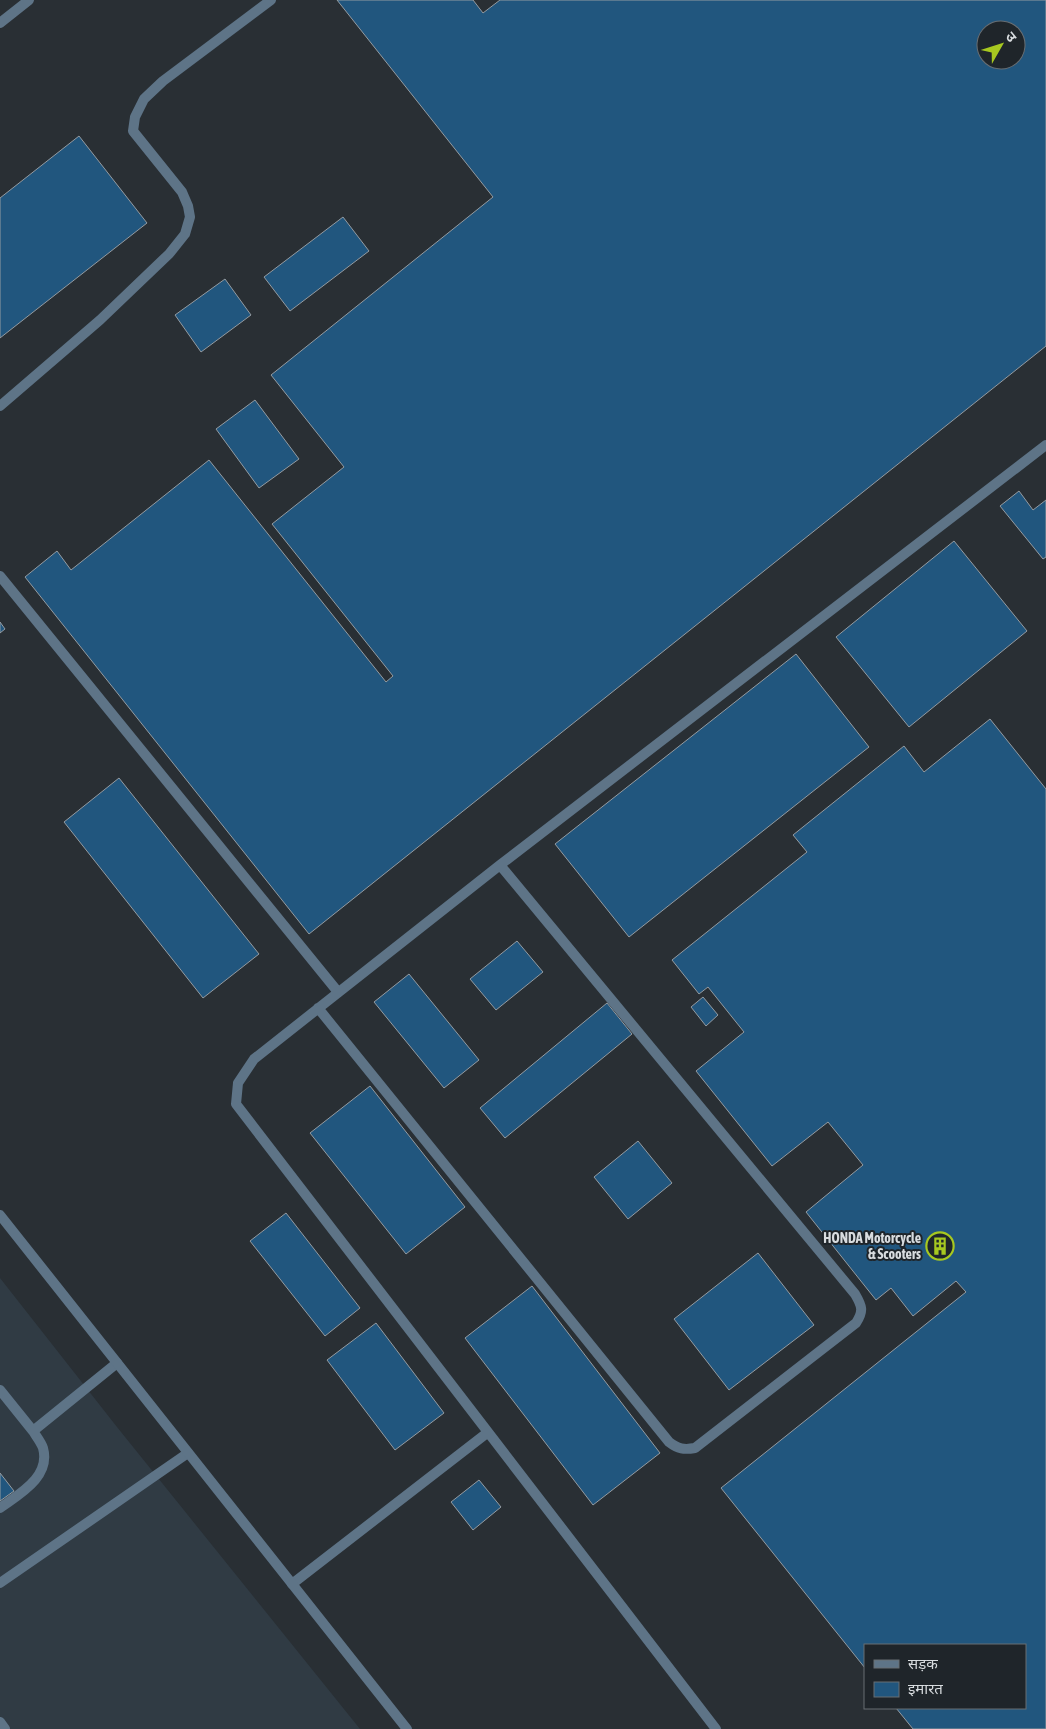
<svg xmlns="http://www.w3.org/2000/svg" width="1046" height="1729" font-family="'Asap Condensed','Noto Sans Devanagari',sans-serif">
<rect width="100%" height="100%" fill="#292f34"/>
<path fill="#303b44" d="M0,1278L117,1427L360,1729H0Z"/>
<path fill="#21567e" stroke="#949ba1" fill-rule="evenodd" d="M337,0H473L483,13L500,0H1046V346L309,934L25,577L57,551L71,570L209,460L386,682L393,676L272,524L344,467L271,375L493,197ZM986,30H1016V60H986Z
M79,136L147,223L0,338V198Z
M343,217L369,251L290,311L264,277Z
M225,279L251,315L201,352L175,315Z
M255,400L299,459L259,488L216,429Z
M1019,491L1033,510L1046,500V557L1043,559L1000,506Z
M954,541L1027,631L909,727L836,637Z
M0,622L5,629L0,633Z
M796,654L869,747L629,937L555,844Z
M990,719L1046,789V1729H913L896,1708H1025V1645H865V1668L721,1488L966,1292L956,1281L913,1316L891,1288L876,1300L806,1212L863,1165L828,1122L772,1166L696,1071L744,1032L708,987L699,994L672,960L807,852L793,835L904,746L924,772Z
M119,778L259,954L203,998L64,822Z
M517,941L543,972L496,1010L470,979Z
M409,974L479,1060L444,1088L374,1002Z
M703,997L718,1015L706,1026L691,1007Z
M607,1003L632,1034L505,1138L480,1108Z
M370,1086L465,1207L406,1254L310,1133Z
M638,1141L672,1183L628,1219L594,1177Z
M286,1213L360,1308L325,1336L250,1241Z
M758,1253L814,1325L729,1390L674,1319Z
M532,1286L660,1453L593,1505L465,1338Z
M376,1323L444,1413L395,1450L327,1360Z
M0,1473L14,1491L0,1501Z
M479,1480L501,1507L473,1530L451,1502Z"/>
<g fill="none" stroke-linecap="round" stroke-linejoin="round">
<path stroke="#5e7487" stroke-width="10" d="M0,23L29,0
M0,406L100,320L169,254L185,234L190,217L188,206L182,192L133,131L135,117L144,99L163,81L271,0
M0,576L338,992
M318,1008L669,1442C678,1449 684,1450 695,1448L856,1323C864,1311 862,1306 855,1294L500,865
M0,1390L33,1431L117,1363
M0,1508C19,1494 51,1477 43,1448C41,1442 36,1436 33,1431
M0,1583L188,1453
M292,1584L487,1433
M0,1722L5,1729
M716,1729L236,1104L238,1083L254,1059L500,865L1046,445"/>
<path stroke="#5e7487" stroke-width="10" d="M0,1215L407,1729"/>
</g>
<defs>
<g id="building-ring" transform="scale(1.4375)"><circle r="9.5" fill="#1f252a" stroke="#a7c820" stroke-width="1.5"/><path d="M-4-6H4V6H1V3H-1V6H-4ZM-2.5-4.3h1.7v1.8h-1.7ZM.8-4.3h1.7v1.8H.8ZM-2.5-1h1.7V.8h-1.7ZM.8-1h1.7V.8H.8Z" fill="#a7c820"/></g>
</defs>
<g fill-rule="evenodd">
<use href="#building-ring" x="940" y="1246"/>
</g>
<g text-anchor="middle" stroke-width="4" stroke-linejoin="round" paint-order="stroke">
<g font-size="14" font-weight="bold" fill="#d8dcdf" stroke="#1f252a" text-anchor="end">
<text x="921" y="1243">HONDA Motorcycle<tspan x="921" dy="16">&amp; Scooters</tspan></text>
</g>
</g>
<rect x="864" y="1644" width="162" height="65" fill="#1f252a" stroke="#696e72"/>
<rect x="874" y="1660" width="25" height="8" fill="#5e7487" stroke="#696e72"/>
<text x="908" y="1669" font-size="15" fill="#d8dcdf">सड़क</text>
<rect x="874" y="1682" width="25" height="15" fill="#21567e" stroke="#696e72"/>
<text x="908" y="1694" font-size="15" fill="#d8dcdf">इमारत</text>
<g transform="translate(1001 45) rotate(51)"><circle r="24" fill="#1f252a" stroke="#696e72"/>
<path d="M0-4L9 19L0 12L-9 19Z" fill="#a7c820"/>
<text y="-8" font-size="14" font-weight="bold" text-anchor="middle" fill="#d8dcdf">उ</text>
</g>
</svg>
